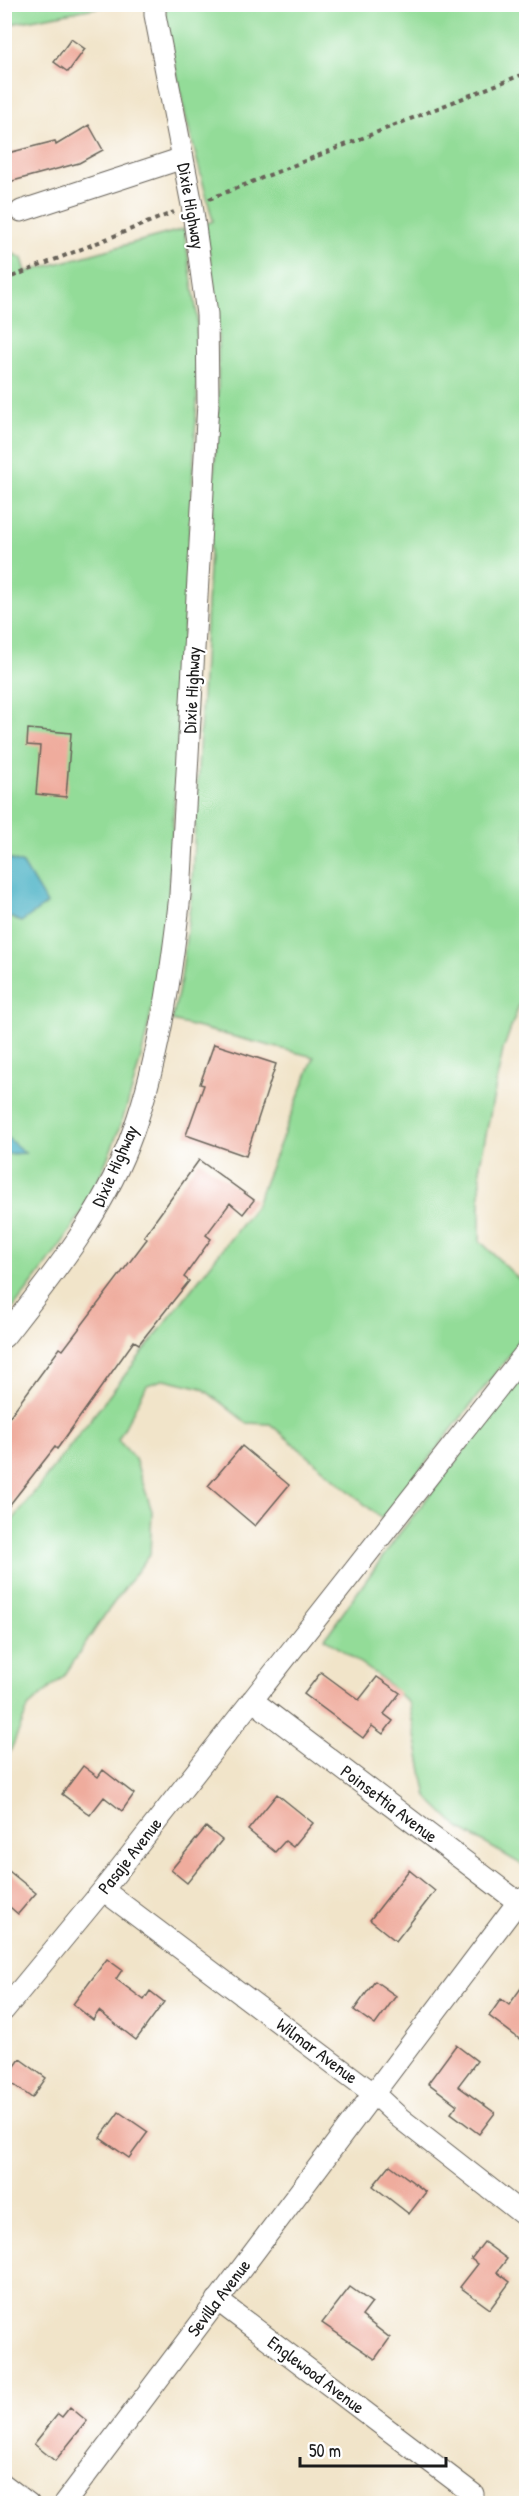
<svg xmlns="http://www.w3.org/2000/svg" width="531" height="2508" font-family="'Patrick Hand',sans-serif">
<rect width="100%" height="100%" fill="#fff"/>
<filter id="ink" filterUnits="userSpaceOnUse"><feTurbulence type="fractalNoise" baseFrequency=".0167" numOctaves="2"/><feDisplacementMap in="SourceGraphic" scale="12" xChannelSelector="R" yChannelSelector="G"/><feConvolveMatrix kernelMatrix="1 2 1 2 8 2 1 2 1" color-interpolation-filters="sRGB"/></filter>
<filter id="wash" filterUnits="userSpaceOnUse"><feTurbulence type="fractalNoise" baseFrequency=".008" numOctaves="4" result="noise"/><feDisplacementMap in="SourceGraphic" scale="24" xChannelSelector="R" yChannelSelector="G"/><feGaussianBlur stdDeviation="1.35" result="paint"/><feColorMatrix in="noise" values="0 0 0 0 0 0 0 0 0 0 0 0 0 0 0 0 0 1.4 0 .05"/><feComposite in="paint" operator="in"/></filter>
<g filter="url(#wash)">
<rect width="100%" height="100%" fill="#f1e4c9"/>
<path fill="#93dc98" stroke="#587c5a" stroke-width="1.5" d="M5,4H111V5L5,25Z
M166,5H526V992L523,994L503,1050L480,1164V1241L526,1286V1334L382,1519L270,1424L247,1423L202,1388L165,1379L147,1385L118,1440L135,1459L152,1511L150,1554L104,1616L64,1676L29,1706L5,1764V1530L255,1207L314,1057L172,1021L181,979L191,897L218,405V314L205,224L213,221L185,114L165,16Z
M184,229L197,314V401L169,893C157,1001 137,1107 86,1204C64,1245 33,1282 5,1319V1154L24,1153L5,1136V915L21,922L23,864L5,857V250L22,258L26,272Z
M526,1371V1867L460,1829L427,1797L409,1704L384,1680L325,1638L399,1534Z"/>
<path fill="#46b0c4" stroke="#316670" stroke-width="1.5" d="M4,857L23,864L47,904L21,922L5,915Z
M4,1136H5L25,1153L5,1154Z"/>
<g id="blocks">
<path fill="#efac9d" d="M71,39L85,49L68,72L54,62Z
M89,125L103,150L79,163L9,182L4,154L55,141L56,145Z
M28,729L71,733L66,797L36,794L40,746L27,745Z
M214,1044L276,1064L246,1156L186,1135L204,1085L200,1084Z
M199,1160L254,1200L243,1214L230,1203L206,1235L211,1239L184,1277L189,1281L139,1344L134,1341L57,1449L55,1447L4,1512V1424L60,1348L63,1350L147,1239L144,1236Z
M242,1446L289,1485L255,1526L208,1486Z
M321,1672L359,1700L377,1677L400,1693L384,1714L393,1721L383,1734L372,1726L363,1738L304,1694Z
M83,1766L98,1777L103,1770L134,1794L122,1811L104,1797L90,1815L62,1794Z
M277,1794L313,1823L293,1847L285,1841L275,1852L248,1830Z
M206,1827L222,1840L187,1883L171,1870Z
M4,1867L36,1893L18,1914L4,1902Z
M409,1870L435,1891L396,1941L370,1920Z
M107,1959L122,1970L116,1979L144,2000L150,1991L164,2002L136,2040L99,2011L93,2020L73,2004Z
M375,1981L396,1996L375,2025L354,2010Z
M526,1981V2044L489,2016L501,1999L509,2005Z
M456,2045L477,2061L458,2086L495,2113L479,2134L451,2113L457,2105L428,2083Z
M20,2059L46,2078L32,2098L6,2079Z
M119,2112L148,2132L129,2158L100,2138Z
M390,2165L426,2192L409,2214L373,2186Z
M484,2242L507,2259L497,2272L510,2282L490,2309L460,2287L478,2264L471,2259Z
M350,2287L372,2303L362,2316L390,2338L375,2359L322,2323Z
M70,2407L87,2421L55,2461L34,2444L58,2414L62,2417Z"/>
</g>
</g>
<g filter="url(#ink)">
<use href="#blocks" fill-opacity="0" stroke="#676259" stroke-width="1.5"/>
<g fill="none" stroke-linecap="round" stroke-linejoin="round">
<g stroke="#676259" stroke-width="23">
<path id="minor" d="M21,211L183,158
M4,1337C51,1277 100,1217 128,1145C158,1069 171,977 180,895L208,403L207,314L192,205L155,15V4
M252,1700L518,1902L526,1897
M103,1890L374,2094L400,2118L526,2217
M4,2010L103,1890L526,1352
M217,2300L473,2494
M4,2485L29,2504
M64,2504L518,1902"/>
</g>
<path stroke="#676259" stroke-width="4" stroke-dasharray="4.5 4.5" stroke-linecap="butt" d="M209,199L526,73
M4,280L174,212"/>
<use href="#minor" stroke="#fff" stroke-width="21"/>
</g>
</g>
<g text-anchor="middle" stroke-width="4.5" stroke-linejoin="round" paint-order="stroke">
<g font-size="18" fill="#1c1c1c" stroke="#fff">
<text transform="translate(191 206) rotate(80)" y="6">Dixie Highway</text>
<text transform="translate(192 690) rotate(-87)" y="6">Dixie Highway</text>
<text transform="translate(115 1166) rotate(-66)" y="6">Dixie Highway</text>
<text transform="translate(389 1804) rotate(37)" y="6">Poinsettia Avenue</text>
<text transform="translate(130 1856) rotate(-52)" y="6">Pasaje Avenue</text>
<text transform="translate(317 2051) rotate(37)" y="6">Wilmar Avenue</text>
<text transform="translate(219 2298) rotate(-53)" y="6">Sevilla Avenue</text>
<text transform="translate(316 2375) rotate(37)" y="6">Englewood Avenue</text>
</g>
</g>
<rect width="531" height="2508" fill="none" stroke="#fff" stroke-width="24"/>
<path d="M300 2457v9h146v-9" fill="none" stroke="#1c1c1c" stroke-width="3"/>
<text x="309" y="2457" font-size="18" fill="#1c1c1c" stroke="#ffffff" stroke-width="4.5" paint-order="stroke">50 m</text>
</svg>
